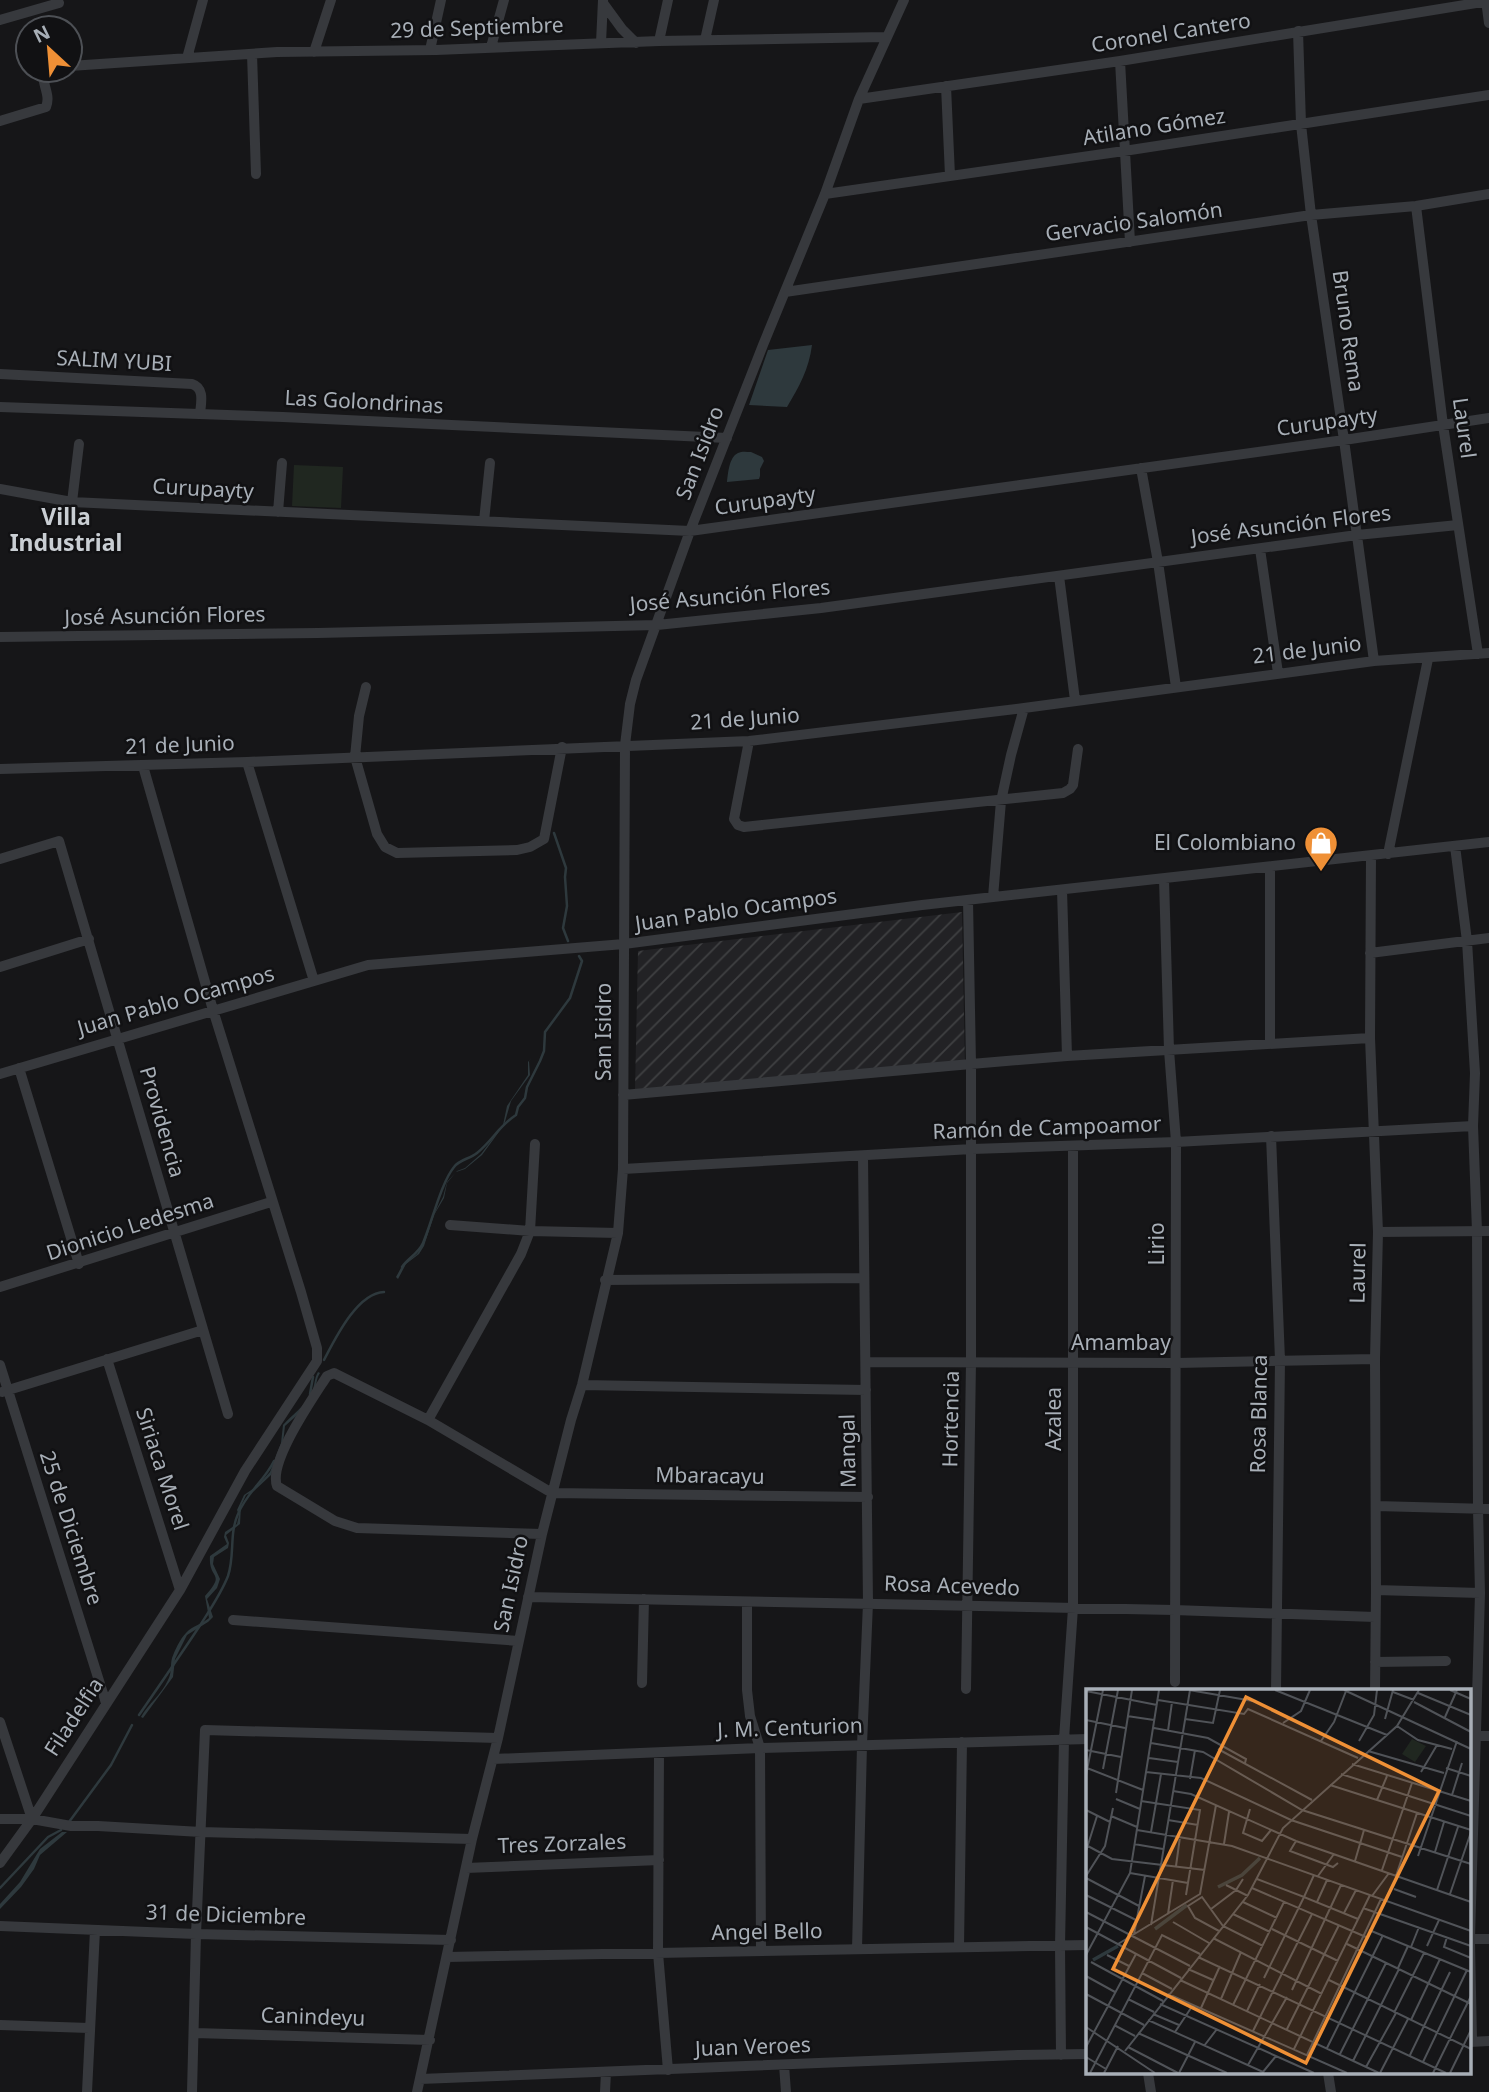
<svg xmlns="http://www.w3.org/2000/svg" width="1489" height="2092" font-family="'Noto Sans',sans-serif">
<defs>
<pattern id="industrial-furrows" width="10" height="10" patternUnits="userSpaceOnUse" patternTransform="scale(1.75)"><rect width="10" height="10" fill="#222225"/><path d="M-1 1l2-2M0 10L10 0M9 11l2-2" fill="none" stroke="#3f4042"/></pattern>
</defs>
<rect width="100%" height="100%" fill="#161618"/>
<path fill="url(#industrial-furrows)" d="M962,912L965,1068L635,1090L638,951Z"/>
<path fill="#202720" d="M294,465L343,467L341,508L292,506Z"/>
<path fill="#2e393d" d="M812,345C809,369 799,387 787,407L749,405L768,350Z
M751,452L762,457L764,461L760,469V476L759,479L727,482C728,474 729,457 738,453C742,451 747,452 751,452Z
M532,1057L529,1061L530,1075L511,1101L504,1125L482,1155L465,1169L456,1172L447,1183L444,1198L434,1215L424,1246L419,1254L406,1264L398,1279L396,1277L402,1266L417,1254L423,1244L434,1214L443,1197L447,1182L457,1171L465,1168L481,1154L503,1125L507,1106L528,1075V1062Z
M318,1372L320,1373C316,1379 317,1383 315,1390C310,1406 297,1415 285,1426L283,1443L271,1475L254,1491L246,1495L241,1506L240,1524L226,1535L229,1543L228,1548L214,1557L213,1564L220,1579L217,1588L207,1599L213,1617L208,1622L187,1635L175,1659L173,1677L143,1718L141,1717C148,1704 162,1694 168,1680C172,1673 170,1666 172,1658C175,1650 180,1639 186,1633C192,1626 202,1624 209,1618L205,1596C227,1571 208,1581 210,1556L227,1544L224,1537L225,1532L237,1524L239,1515L237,1510L244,1495L257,1486L270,1472L281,1443L283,1425C293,1414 304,1407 311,1394C315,1387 314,1378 318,1372Z
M62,1832H67L40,1855L34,1869L21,1887L0,1909V1904L20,1882L40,1849Z"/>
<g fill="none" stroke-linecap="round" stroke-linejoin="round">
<path stroke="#2e393d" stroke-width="2.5" d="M554,833L566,868L565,877L567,906L563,928L568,941
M402,1267C408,1258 418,1254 423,1243C432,1222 441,1183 454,1167C460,1159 470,1159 477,1153C492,1141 499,1126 516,1115L518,1107L525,1098L527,1087L540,1061L544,1051L545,1032L570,998L582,961L579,956
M324,1360C335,1339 357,1293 384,1292
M310,1394L313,1377
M139,1715C159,1686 179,1657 199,1627C209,1611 221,1594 228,1576C235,1555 229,1534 238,1514C247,1492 265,1480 274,1461
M69,1822L111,1765L132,1725
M0,1888L48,1837L61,1830"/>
<path stroke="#37393d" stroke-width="10" d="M1486,0L1489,23
M603,3L622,29L636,43
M0,20L59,3
M1298,31L1301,124L1311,215L1344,440L1374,661
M705,40L714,0
M659,41L668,0
M601,43L603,0
M491,47L504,0
M430,50L441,0
M314,52L331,0
M252,54L256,174
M187,58L203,0
M1120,61L1130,242
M70,66L277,52L436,50L659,41L886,37
M946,86L950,176
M859,99L1120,61L1489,1
M0,121L46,107C51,95 42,85 43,72L46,70
M825,194L1124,151L1489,95
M1416,206L1443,425L1478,654
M785,292L1311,215L1416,206L1489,194
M0,374L192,384C205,388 201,403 200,414
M0,407L283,417L727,438
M1141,468L1158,562L1176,687
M0,489L72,502L690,531L1344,440L1489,418
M72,502L79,444
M278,512L282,463
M484,521L490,463
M1260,549L1278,673
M1059,576L1075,700
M0,637L318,633L657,625L821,608L1357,535L1458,525
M366,687L359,716L355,757L377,834L385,847L397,853L517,850L530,847L544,839L562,747
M749,741L734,819L738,825L744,827L1063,793L1070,789L1073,785L1078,749
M247,762L314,981
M0,769L247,762L749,741L1024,708L1374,661L1489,653
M1455,846L1467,941L1475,1073L1473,1126L1477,1231L1478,1509L1480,1593L1470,1938
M1388,854L1428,659
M1371,856L1370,1038L1378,1232L1375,1359L1376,1590L1375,1691
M0,859L59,841L228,1414
M1164,879L1169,1050L1176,1142L1175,1682
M1062,890L1067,1056
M993,897L1001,801L1011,755L1024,708
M1370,953L1489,938
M0,967L89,939
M1270,1044V867
M19,1068L79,1264
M0,1074L368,965L624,944L922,905L1489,842
M623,1095L971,1064L968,900
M1271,1136L1280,1360L1276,1691
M623,1169L972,1149L1176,1142L1473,1126
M450,1225L530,1231L618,1233
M1378,1232L1489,1231
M605,1280L863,1278
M0,1287L271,1202
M107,1359L180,1590
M866,1362L1177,1363L1375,1359
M0,1365L106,1703
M582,1385L866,1390
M2,1392L203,1330
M428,1420L521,1254L530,1231L535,1144
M1376,1506L1489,1509
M542,1534L357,1528L335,1521L277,1486C268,1462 313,1398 327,1376L334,1373L428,1420L552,1493L868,1497
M1376,1590L1480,1593
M528,1597L1174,1610L1375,1617
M747,1602V1690L750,1716L760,1748L761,1951
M233,1620L519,1641
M1375,1662L1446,1661
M642,1683L644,1599
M966,1689L971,1362V1064L1067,1056L1370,1038
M0,1722L32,1819
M1470,1736H1489
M659,1753L658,1953L668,2070
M493,1759L760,1748L1088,1739
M0,1819H32L71,1826H98L201,1832L472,1839
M0,1863L32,1819L180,1590L245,1471L317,1361V1348L301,1292L213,1010L143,766
M466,1868L659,1860
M0,1926L196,1934L451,1940
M1470,1939H1489
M1470,1942L1472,2041
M959,1947L962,1742
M857,1949L862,1745L868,1603L863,1157
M447,1957L1088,1945
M0,2025L89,2028
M194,2033L430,2040
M1470,2042L1489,2041
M1061,2055L1060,1946L1064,1739L1073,1608V1146
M784,2065L786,2092
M1148,2073L1151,2092
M1328,2073L1331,2092
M420,2079L1018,2055L1088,2054
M87,2092L95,1930
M192,2092L196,1934L205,1730L498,1738
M417,2092L472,1839L498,1738L542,1534L571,1420L582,1385L618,1233L623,1169L625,745L630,704L636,680L690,531L763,345L825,194L859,99L904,0
M605,2092L606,2072"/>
</g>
<defs>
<g id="shop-pin" transform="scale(1.75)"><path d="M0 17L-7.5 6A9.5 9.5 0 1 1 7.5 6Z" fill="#ef9036" stroke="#111113"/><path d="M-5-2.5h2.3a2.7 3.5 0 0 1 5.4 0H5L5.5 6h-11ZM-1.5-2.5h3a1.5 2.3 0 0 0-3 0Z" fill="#fff"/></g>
</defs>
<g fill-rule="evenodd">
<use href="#shop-pin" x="1321" y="843"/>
</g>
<g text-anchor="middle" stroke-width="5" stroke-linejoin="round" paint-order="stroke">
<g font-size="21" fill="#a8afb7" stroke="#111113">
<text transform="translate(477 28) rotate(-2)" y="7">29 de Septiembre</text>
<text transform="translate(1171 33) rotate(-9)" y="7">Coronel Cantero</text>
<text transform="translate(1154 127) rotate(-9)" y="7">Atilano Gómez</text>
<text transform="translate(1134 222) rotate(-8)" y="7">Gervacio Salomón</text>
<text transform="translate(1348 331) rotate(82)" y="7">Bruno Rema</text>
<text transform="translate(114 361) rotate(3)" y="7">SALIM YUBI</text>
<text transform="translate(364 402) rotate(3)" y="7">Las Golondrinas</text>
<text transform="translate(1327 422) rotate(-8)" y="7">Curupayty</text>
<text transform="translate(1464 428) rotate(82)" y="7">Laurel</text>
<text transform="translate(700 453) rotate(-69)" y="7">San Isidro</text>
<text transform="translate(203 489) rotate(3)" y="7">Curupayty</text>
<text transform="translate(765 501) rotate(-8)" y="7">Curupayty</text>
<text transform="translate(1291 525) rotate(-7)" y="7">José Asunción Flores</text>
<text transform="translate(730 596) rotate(-5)" y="7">José Asunción Flores</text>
<text transform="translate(165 616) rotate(-1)" y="7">José Asunción Flores</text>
<text transform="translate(1307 650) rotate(-7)" y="7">21 de Junio</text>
<text transform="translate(745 719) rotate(-4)" y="7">21 de Junio</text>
<text transform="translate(180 745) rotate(-2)" y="7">21 de Junio</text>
<text transform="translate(736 910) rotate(-8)" y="7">Juan Pablo Ocampos</text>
<text transform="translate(176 1001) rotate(-16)" y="7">Juan Pablo Ocampos</text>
<text transform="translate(604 1032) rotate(-90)" y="7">San Isidro</text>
<text transform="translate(162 1122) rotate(74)" y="7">Providencia</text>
<text transform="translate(1047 1128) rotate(-2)" y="7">Ramón de Campoamor</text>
<text transform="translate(130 1227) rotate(-18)" y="7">Dionicio Ledesma</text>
<text transform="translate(1157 1244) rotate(-90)" y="7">Lirio</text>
<text transform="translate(1358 1273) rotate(-89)" y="7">Laurel</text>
<text x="1121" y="1350">Amambay</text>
<text transform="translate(1259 1414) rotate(-89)" y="7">Rosa Blanca</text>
<text transform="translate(951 1419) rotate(-89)" y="7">Hortencia</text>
<text transform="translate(1054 1419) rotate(-90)" y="7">Azalea</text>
<text transform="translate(848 1451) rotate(-91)" y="7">Mangal</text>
<text transform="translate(162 1469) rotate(72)" y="7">Siriaca Morel</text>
<text transform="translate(710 1476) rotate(1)" y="7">Mbaracayu</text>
<text transform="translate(71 1528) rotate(72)" y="7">25 de Diciembre</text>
<text transform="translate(511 1584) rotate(-78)" y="7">San Isidro</text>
<text transform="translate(952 1586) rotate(2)" y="7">Rosa Acevedo</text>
<text transform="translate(74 1717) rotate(-57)" y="7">Filadelfia</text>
<text transform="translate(790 1728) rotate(-2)" y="7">J. M. Centurion</text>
<text transform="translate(562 1844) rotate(-2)" y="7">Tres Zorzales</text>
<text transform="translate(226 1915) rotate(2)" y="7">31 de Diciembre</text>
<text transform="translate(767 1932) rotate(-1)" y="7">Angel Bello</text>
<text transform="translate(313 2017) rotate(2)" y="7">Canindeyu</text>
<text transform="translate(753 2047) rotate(-2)" y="7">Juan Veroes</text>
</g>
<g font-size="21" fill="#a8afb7" stroke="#111113" text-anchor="end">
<text x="1296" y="850">El Colombiano</text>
</g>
<g font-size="23" font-weight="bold" fill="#c9ced3" stroke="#111113">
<text x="66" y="525">Villa<tspan x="66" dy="26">Industrial</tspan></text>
</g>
</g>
<g transform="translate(1086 1689)">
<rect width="385" height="385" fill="#161618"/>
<path d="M326,50L340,57L329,73L316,65Z" fill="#202720"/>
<path fill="none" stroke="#2e393d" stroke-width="3.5" d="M132,198L156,186L174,169M69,240L101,216M7,271L32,257"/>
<path fill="none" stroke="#505358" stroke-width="2" d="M103,1L167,12M189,1L301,46M258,1L385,60M364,1L385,10M0,2L71,16M307,3L328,11M332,4L385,26M72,11L158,25L162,20L272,69M328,13L385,43M41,27L68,31M359,28L371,1M99,30L127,34L134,1M299,30L307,1M0,31L39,39M197,34L215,22L224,1M311,37L332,51L366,60M68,39L122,49L160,70L159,74M82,42L86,13M235,52L248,33L260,2M273,52L288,26L291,1M65,54L117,63L216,121L385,175M132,60L226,111M0,61L35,68M282,62L358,84M63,69L92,73M266,75L385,112M1,79L57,101M360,79L385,87M17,80L32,1M60,83L115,89L205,131L316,168M335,83L351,56M255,85L385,127M0,86L17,1M104,90L109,61M244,96L385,141M87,102L105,105L210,152L385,213M30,104L46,1M366,106L376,74M30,110L54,120M291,111L301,87M55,112L114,121L100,206M164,120L157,144L176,152L185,141M0,121L24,133M25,127L51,138M82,131L112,136M51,141L146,157L385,242M65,143L75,85M210,152L204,162L247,178L252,174M48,155L77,160M138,155L143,123M0,156L26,170L119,181M0,162L11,127M349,163L358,133M332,167L371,52M269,172L278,141M90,177L94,148M296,181L326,94M44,184L102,194M0,187L19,157L27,119M232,187L248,165M310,187L331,124M0,189L53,217M171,190L218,208L228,186M140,196L162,207M166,199L280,248M308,200L330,208M351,201L372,138M364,205L385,143M0,206L50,231M286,207L303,184M157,213L191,229M231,213L241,191M277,219L385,257M125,220L150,201L157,190M0,223L104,277M258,224L270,201M82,225L87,191M147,225L184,243M87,233L123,254M65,236L104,1M0,238L95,289M186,240L252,272M283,241L385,283M133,242L109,229L102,217L116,208L137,237L177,257M48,245L59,187M361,248L358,258L385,269M127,249L236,305M32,255L114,205L130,116M261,255L385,315M341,257L353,231M325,258L333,238M0,266L44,184L73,1M21,266L43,277M112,268L360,384M5,273L77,312M312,279L322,257M102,280L127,291M56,284L86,300M0,287L29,303M178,289L218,208L272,230M94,291L293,384M243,291L385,360M206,301L255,196M0,305L58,336M82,305L261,384M42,310L68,323M135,310L155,263M74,315L228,384M147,316L198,213M115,319L134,277M161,322L174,295M308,324L338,264M67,325L93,336M62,331L177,383L190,367M325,331L354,270M28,336L49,347M0,338L69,384M201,340L253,236M167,342L226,225M89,343L107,316M52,344L141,384M118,357L131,340M0,358L50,265M42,358L92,384M241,359L297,246M208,360L284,206M39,362L162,206L197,139L311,37L333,1M254,365L300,274M221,366L295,210M324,366L364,283M0,368L20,380M267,372L313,280M337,373L381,281M162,376L201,308M280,378L310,324M4,384L76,246L114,265M18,384L32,357M93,384L109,353M294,384L322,330M347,384L385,307M364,384L385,341"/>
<path fill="#ef9036" fill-opacity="0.15" stroke="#ef9036" stroke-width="3.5" d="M160,8L353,102L220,374L27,280Z"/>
<rect width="385" height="385" fill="none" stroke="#a8afb7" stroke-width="3.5"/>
</g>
<g transform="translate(49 49) rotate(334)"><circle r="33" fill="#111113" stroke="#4d5055" stroke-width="2"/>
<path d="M0-5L12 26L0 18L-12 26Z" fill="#ef9036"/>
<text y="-10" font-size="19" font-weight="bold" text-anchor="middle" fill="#a8afb7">N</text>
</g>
</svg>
